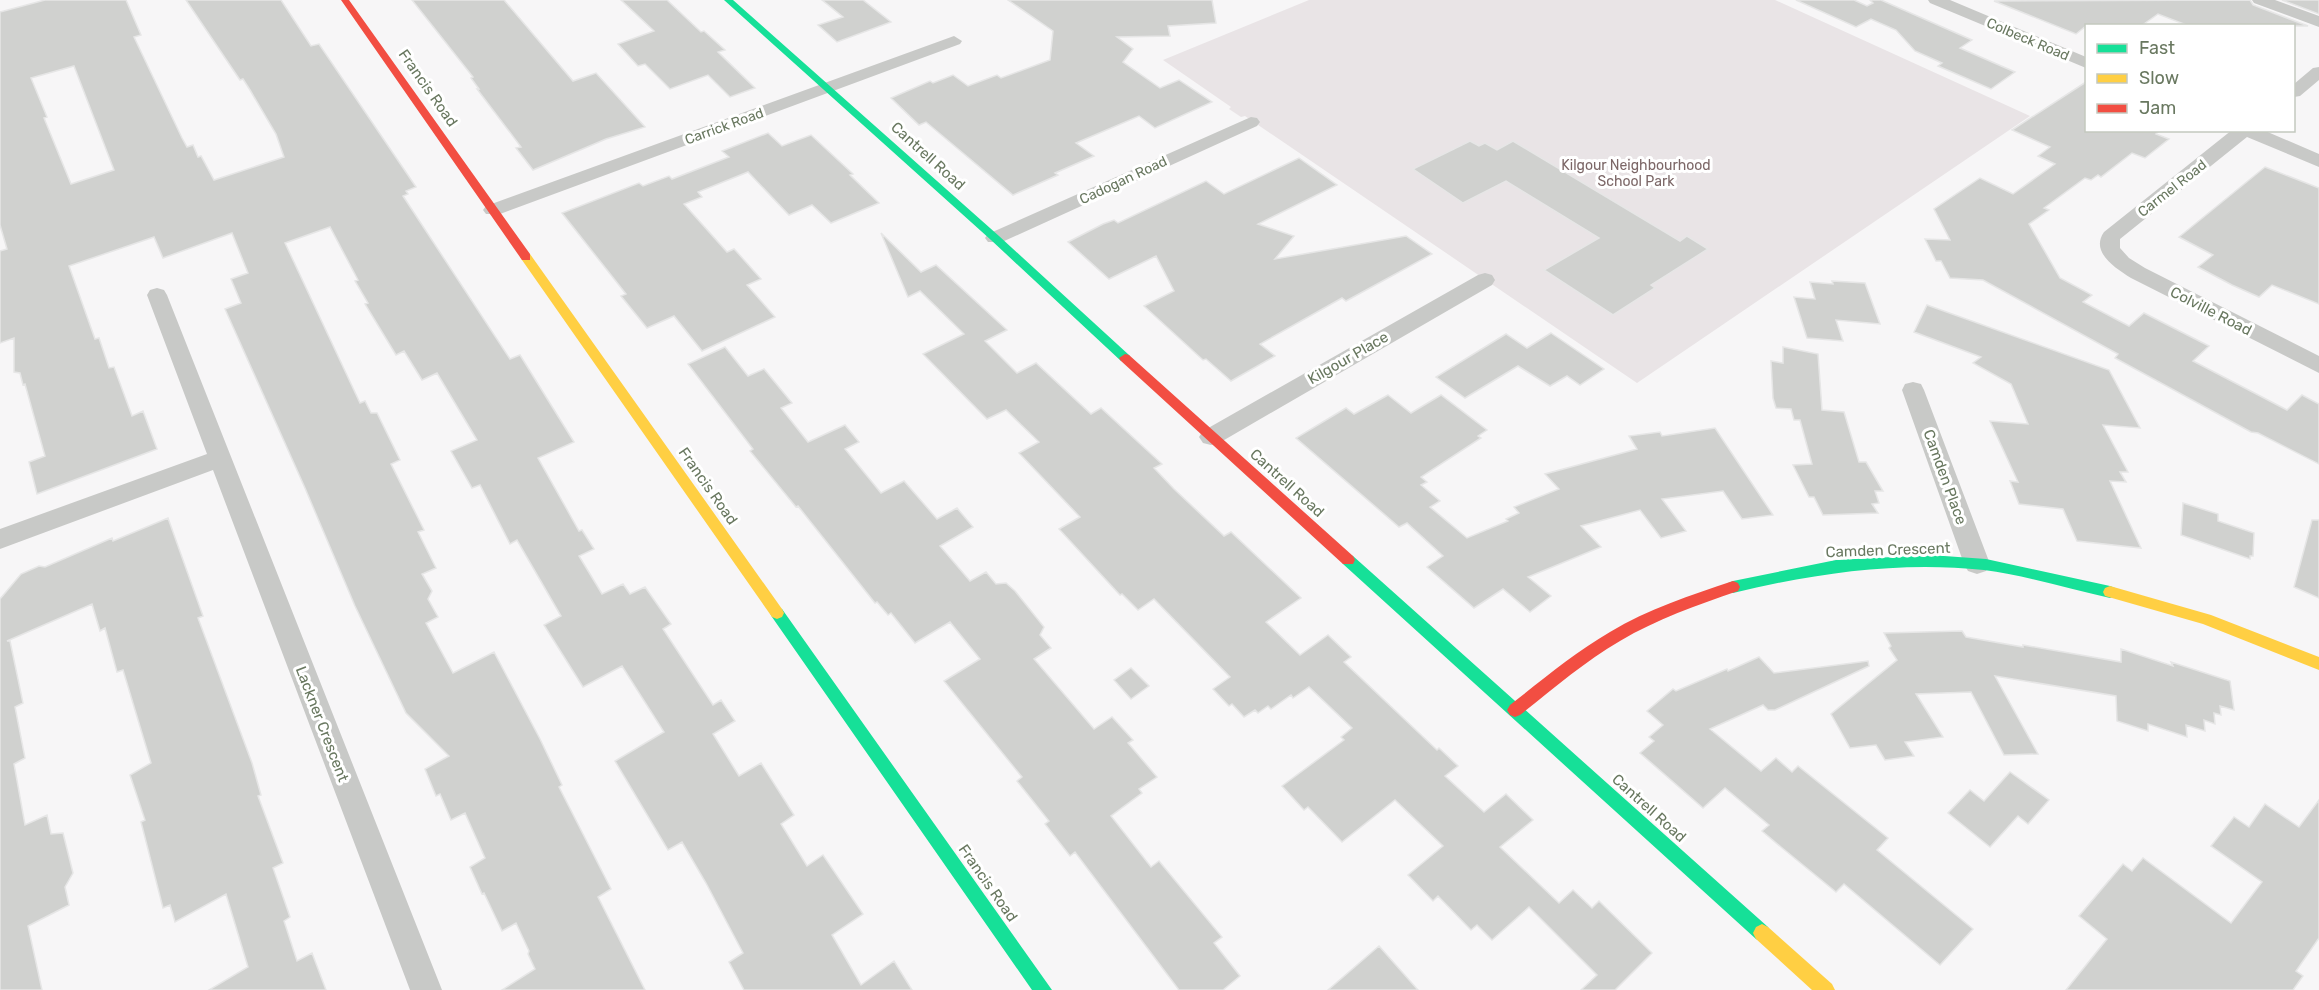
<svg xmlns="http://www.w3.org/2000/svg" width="2319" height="990" font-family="Rubik,sans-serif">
<rect width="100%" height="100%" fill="#f7f6f7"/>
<path fill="#e9e4e6" d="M1309,0H1775L2030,116L1637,383L1245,116L1241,117L1229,109L1231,107L1163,60Z"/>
<path fill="#d0d1cf" stroke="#e6e6e6" stroke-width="1.5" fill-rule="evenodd" d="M45,0H126L141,35L134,37L182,138L187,147L193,145L198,157L201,156L214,180L284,157L276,134L250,90L243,79L240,80L186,0H281L311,46L319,44L416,187L406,191L408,194L403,196L510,359L520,355L574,442L538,458L579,531L582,530L594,549L579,556L602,594L623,584L630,594L645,587L671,624L663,629L713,705L721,700L735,721L713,734L739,776L761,763L794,815L781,824L807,866L823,855L863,914L832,935L861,985L894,961L912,990H744L729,962L743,953L706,883L682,842L668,850L615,761L664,732L622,666L583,687L544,625L561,616L517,540L510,544L480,485L472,488L451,451L477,440L437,373L422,380L404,351L396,355L365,304L368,303L355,281L358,280L330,227L285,243L360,403L365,401L371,413H377L400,460L391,464L424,530L418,532L436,568L422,574L432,591L428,599L438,617L426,623L453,673L494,652L540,739L562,785L559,787L611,889L598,897L645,990H502L535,969L528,954L529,951L516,923L502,931L484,893L482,894L470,867L485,858L465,813L451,820L440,794L436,796L425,769L449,756L406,713L355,606L305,488L225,309L241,303L231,279L248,273L232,233L163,258L154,237L69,266L95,339L99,338L109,368L114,367L132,416L143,411L157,449L37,494L29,462L45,456L25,384L23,385L20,373L14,372V338L0,343V251L7,249L0,225V12ZM74,66L114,170L71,184L44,118L47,117L31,78Z
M412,0H504L573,81L596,73L645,127L606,139L533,170L516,148L521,147L477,89H479L471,78L473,77Z
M621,0H667L701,32L704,31L725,50L718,52L755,88L730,97L708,75L670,89L645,64L638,66L618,44L654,31Z
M822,0H863L891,22L837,42L818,25L843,17Z
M1008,0H1212L1216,23L1168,26L1170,36L1117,37L1133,49L1123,62L1160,88L1179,80L1212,102L1155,128L1139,116L1076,143L1094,156L1055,173L1058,175L1013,195L926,122L919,125L891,98L930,81L933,83L953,75L968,86L997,75L1001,78L1050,60L1053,31Z
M1796,0H1854L1867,6L1873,3L1870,0H1881L1972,40L1960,48L2015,72L1991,89L1938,66L1942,63L1915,51L1896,30L1871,19L1856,27Z
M2250,0L2253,5L2308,26H2189L2158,14L2141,26H2086L2076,34L1994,1Z
M2282,0H2319V14Z
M2086,82V130H2160L2156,134L2169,139L2145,158L2132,153L2101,177L2098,175L2091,180L2085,178L2044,208L2049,210L2029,224L2060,278L2092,295L2083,302L2129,326L2144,313L2209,346L2193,361L2287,410L2302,395L2319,404V464L2258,433L2251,432L2115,358L2118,354L1983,280L1950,278L1941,261H1936L1925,239L1950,240L1934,209L1980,178L2013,194L2055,164L2038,156L2050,147L2012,130Z
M768,133L782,146L811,135L853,174L850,175L879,203L831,223L812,205L789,215L748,172L698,192L702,197L684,204L727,252L734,249L736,251L761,279L747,285L775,317L702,351L674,316L647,328L621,296L626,294L562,213L639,183L643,186L669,176L672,179L729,157L722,151Z
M1470,141L1479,146L1485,143L1497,150L1513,141L1680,241L1687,236L1708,249L1651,285L1655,288L1613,315L1544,270L1599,238L1506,181L1463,203L1413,169Z
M1299,158L1337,185L1258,224L1294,236L1275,259L1406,236L1432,254L1346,301L1342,298L1260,344L1275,356L1231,381L1206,359L1203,360L1144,306L1174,291L1156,256L1109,279L1068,242L1103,224L1114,220L1118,223L1206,181L1224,194Z
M2265,167L2319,188V304L2272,285L2259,297L2232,285L2198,267L2213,255L2179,237Z
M881,233L921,272L936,265L1007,330L985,341L1017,373L1036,363L1091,414L1101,408L1162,464L1154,468L1174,489L1224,536L1231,532L1301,598L1266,622L1300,655L1328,635L1351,657L1344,662L1437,750L1439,748L1458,766L1445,776L1484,812L1506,794L1533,820L1500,847L1559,903L1573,890L1592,908L1599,901L1652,953L1615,990H1581L1597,975L1529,907L1492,940L1477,925L1471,930L1438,896L1433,901L1408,875L1443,846L1395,800L1342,842L1308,807L1304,810L1282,786L1344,740L1341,737L1352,728L1309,687L1293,698L1291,695L1271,709L1268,706L1258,713L1255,710L1244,717L1232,704L1229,706L1213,689L1230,677L1154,599L1138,610L1122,594L1120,595L1059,529L1080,517L1019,453L1039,442L1006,410L987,419L923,354L964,334L920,291L908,297Z
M1832,281L1865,283L1880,324L1836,320L1843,341L1807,338L1794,297L1815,299L1810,282L1833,284Z
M1927,305L2109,370L2140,428L2103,425L2128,472H2120L2126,482L2110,481L2141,548L2077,541L2063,509L2019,504L2010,481L2018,482L1990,421L2028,424L2011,384L1973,363L1981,357L1914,332Z
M1551,333L1604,369L1580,385L1567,376L1550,386L1518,366L1465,398L1436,377L1506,334L1527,348Z
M725,347L748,376L764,369L792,403L781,408L808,442L845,425L859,442L845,449L881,493L904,481L937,519L957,508L973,527L940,546L970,581L986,572L996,584L1006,583L1015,591L1044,627L1040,635L1051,648L1034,659L1094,729L1112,717L1133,740L1128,743L1157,777L1139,789L1142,793L1111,816L1151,867L1159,861L1222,937L1214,943L1240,976L1223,990H1179L1075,852L1070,856L1045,824L1049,821L1017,781L1022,777L944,681L980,659L950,622L915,643L891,613L888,615L877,602L875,603L798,506L796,507L750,451L753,449L688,364Z
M1783,347L1818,354L1822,410L1844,412L1859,462H1866L1883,491H1875L1879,503L1872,504L1878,513L1823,515L1814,497H1809L1793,465L1812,464L1800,420H1794L1791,409L1776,408L1773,398L1771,361L1783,363Z
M1388,395L1411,413L1441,395L1487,430L1478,436L1481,438L1421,477L1427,482L1421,485L1440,501L1430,507L1467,538L1508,521L1506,519L1519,513L1514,507L1559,489L1545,474L1637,449L1629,436L1660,432L1662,436L1715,428L1773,515L1742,519L1723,491L1662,499L1686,531L1661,538L1640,510L1581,526L1601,547L1528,577L1551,596L1530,612L1503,589L1474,608L1427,567L1443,556L1407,523L1399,527L1296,438L1346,408L1354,414Z
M2183,503L2218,514V521L2254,533L2253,556H2250V559L2181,535Z
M168,518L203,616L198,618L252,763L261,795L258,796L283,863L273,868L290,917L284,921L297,961L312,953L326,990H209L248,967L226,894L175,922L170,905L163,908L141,822L145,820L130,775L151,763L123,670L117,672L105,628L100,631L92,604L7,641H10L23,703L15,707L25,758L14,764L25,825L47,815L51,834L63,833L73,873L65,887L69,905L28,926L42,990H0V599L21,574L39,566L45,567L112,538L113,541Z
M2312,520H2319V598L2294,587Z
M1962,631L1966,637L2023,647V645L2121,662V649L2173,666L2171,662L2230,681L2234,710L2220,706L2221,715L2214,713L2215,724L2204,720L2205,731L2186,725L2187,737L2148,724V731L2117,721L2116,696L1995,676L2038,754L2004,755L1971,692L1916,694L1943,737L1905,742L1914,756L1885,760L1876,745L1850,748L1831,714L1897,660L1889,648L1891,646L1884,633Z
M1759,657L1774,673L1868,661L1869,666L1775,710H1768L1763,705L1710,729L1761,771L1776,758L1792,772L1798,766L1888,838L1877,850L1973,929L1940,965L1844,884L1836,892L1781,847L1762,831L1769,825L1725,788L1703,808L1640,753L1654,741L1649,737L1663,725L1647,711L1673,689L1676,691L1727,669L1728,671Z
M1131,668L1149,686L1131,699L1114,680Z
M2010,772L2049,800L2028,824L2018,816L1990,847L1948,813L1970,790L1984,801Z
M2319,800V938L2296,971L2303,976L2293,990H2066L2107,939L2079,916L2123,864L2132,871L2143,858L2231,923L2262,882L2211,846L2234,817L2249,827L2265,804L2299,827Z
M1379,946L1418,990H1328Z"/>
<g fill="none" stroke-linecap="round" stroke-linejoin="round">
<path fill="#c8c9c7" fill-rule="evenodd" d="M1928,0H1950L2086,57V68L1930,3Z
M2252,0H2275L2319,16V27L2254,3Z
M954,36L962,41L960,44L500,214H486L483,210L486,206Z
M2319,67V80L2300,96L2294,97V84L2313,68Z
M1251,117L1257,118L1260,122L1257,126L1002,242H988L985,238L988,234Z
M2232,130H2263L2319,154V167L2247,137L2120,239V248L2129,258L2145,268L2319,356V373L2131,278C2115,268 2090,252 2104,232Z
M1485,273L1492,275L1495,280L1492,285L1219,443L1211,445L1203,443L1199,437L1203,431L1478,275Z
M157,288L164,290L167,295L442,990H410L213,470L0,549V529L207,454L147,295L150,290Z
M1913,382L1921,384L1924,390L1990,564L1986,571L1977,574L1968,571L1964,564L1902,390L1905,384Z"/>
<path fill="#16e098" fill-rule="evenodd" d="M724,0H733L999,236L1129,355L1131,358L1129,361H1121L991,240Z
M1348,554L1353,556L1768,927L1771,933L1768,939L1762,942L1756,939L1343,564L1341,560L1343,556Z
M1930,555L1986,559L2110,586L2115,588L2117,592L2115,596L2110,598C2070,589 2024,575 1984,570C1899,561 1816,573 1733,593L1728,591L1726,587L1728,583L1733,581L1836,560Z
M777,607L782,609L1052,990H1032L772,617L770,613L772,609Z"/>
<path fill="#ffcf43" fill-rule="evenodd" d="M526,253L530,254L782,609L784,613L782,617L777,619L772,617L522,260L520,257Z
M2110,586L2211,615L2319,657V670L2203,624L2105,596L2103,592L2105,588Z
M1762,924L1768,927L1832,984L1835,990H1812L1756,939L1753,933L1756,927Z"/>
<path fill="#f24e42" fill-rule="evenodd" d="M341,0H349L530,254V260H522Z
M1125,354L1129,355L1353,556L1355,560L1353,564H1343L1121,361L1119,358Z
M1733,581L1738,583L1740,587L1738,591C1697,605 1657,619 1620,641C1584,662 1553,689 1520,715L1515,717L1510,715L1507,710L1510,705C1542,680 1574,653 1610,632C1648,609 1691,595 1733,581Z"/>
</g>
<g text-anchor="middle" stroke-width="6" stroke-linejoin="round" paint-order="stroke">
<g font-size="14" fill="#697860" stroke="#fff">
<text transform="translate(2028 39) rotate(23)" y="5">Colbeck Road</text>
<text transform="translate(724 126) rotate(-20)" y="5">Carrick Road</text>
<text transform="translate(1123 180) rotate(-25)" y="5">Cadogan Road</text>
<text transform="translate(2172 188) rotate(-38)" y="5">Carmel Road</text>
</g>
<g font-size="14" fill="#7c6767" stroke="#fff">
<text x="1636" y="170">Kilgour Neighbourhood<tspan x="1636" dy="16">School Park</tspan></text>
</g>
<g font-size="15" fill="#697860" stroke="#fff">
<text transform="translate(428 88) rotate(55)" y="5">Francis Road</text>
<text transform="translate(928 156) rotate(42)" y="5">Cantrell Road</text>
<text transform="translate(2211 311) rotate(27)" y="5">Colville Road</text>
<text transform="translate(1348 358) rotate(-30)" y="5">Kilgour Place</text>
<text transform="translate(1945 477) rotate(70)" y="5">Camden Place</text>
<text transform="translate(1287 483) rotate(42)" y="5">Cantrell Road</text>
<text transform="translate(708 486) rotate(55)" y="5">Francis Road</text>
<text transform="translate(1888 550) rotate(-2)" y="5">Camden Crescent</text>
<text transform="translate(322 724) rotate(69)" y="5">Lackner Crescent</text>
<text transform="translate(1649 808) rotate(42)" y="5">Cantrell Road</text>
<text transform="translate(988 883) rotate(55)" y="5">Francis Road</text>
</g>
</g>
<rect x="2085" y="24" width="210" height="108" fill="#ffffff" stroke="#c3c9bf" stroke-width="1.5"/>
<rect x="2097" y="44" width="30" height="9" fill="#16e098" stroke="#c3c9bf" stroke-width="1.5"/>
<text x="2139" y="54" font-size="18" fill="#697860">Fast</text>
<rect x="2097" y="74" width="30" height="9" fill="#ffcf43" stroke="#c3c9bf" stroke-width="1.5"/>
<text x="2139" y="84" font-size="18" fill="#697860">Slow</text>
<rect x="2097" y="104" width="30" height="9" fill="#f24e42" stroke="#c3c9bf" stroke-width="1.5"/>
<text x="2139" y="114" font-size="18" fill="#697860">Jam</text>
</svg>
